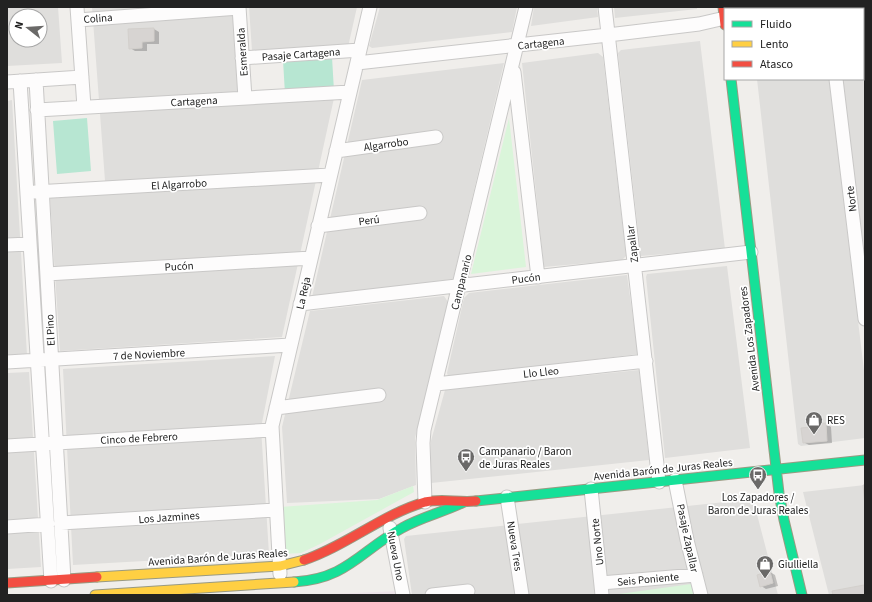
<svg xmlns="http://www.w3.org/2000/svg" width="872" height="602" font-family="'Source Sans 3',sans-serif">
<rect width="100%" height="100%" fill="#f0eeeb"/>
<path fill="#dfdedc" fill-rule="evenodd" d="M7,7H58L62,63L7,66ZM16,16H40V40H16Z
M92,7H232L238,101L334,98L282,337L60,351L50,198L106,194Z
M249,7H357L348,47L252,51Z
M380,7H517L512,32L372,48L369,46Z
M534,7H597L598,17L531,26Z
M614,7H697V9L615,18Z
M835,7H865V273L842,79H863V9H835Z
M700,41L725,249L641,256L618,53L621,50Z
M598,53L603,57L626,256L622,260L544,267L522,63Z
M504,63L453,279L312,297L362,80Z
M757,79H829L865,379V438L801,446L798,444Z
M12,100L27,355L7,356V101Z
M727,266L750,448L665,458L646,277L647,274Z
M627,275L638,354L450,377L448,376L447,373L464,298L469,293Z
M444,296L448,302L415,438L416,485L379,499L287,503L282,427L310,311Z
M275,356L261,428L269,554L73,565L63,369Z
M639,370L649,460L431,483V441L445,390Z
M29,372L41,567L7,569V373Z
M865,485V595H829L803,492Z
M753,499L778,595H412L404,539L406,536Z"/>
<path fill="#ede4e9" d="M400,591V595H307Z"/>
<path fill="#daf5da" d="M509,118L526,267L471,274Z
M413,486L414,492L320,544L301,553L282,554L280,507L377,500Z
M691,584L694,595H612Z"/>
<path fill="#b7e6d2" d="M332,57L334,91L285,94L283,60Z
M87,118L91,171L57,174L53,121Z"/>
<path fill="#0003" d="M154,29L159,32V44H147V51H135L130,48Z
M826,424L831,427L832,443L809,445L803,442L813,428Z
M770,572L775,575L778,586L766,589L761,586Z"/>
<path fill="#d7d4d2" stroke="#d3d0cc" d="M154,28V41L142,42V48L129,49L128,29Z
M826,423L827,441L803,443L801,428L812,427V425Z
M863,485H865V506Z
M770,571L773,583L760,587L757,575Z
M864,585L865,595H833L832,591Z"/>
<g fill="none" stroke-linecap="round" stroke-linejoin="round">
<g stroke="#c9c8c7" stroke-width="15">
<path id="street" d="M77,7L84,107
M239,7L245,98
M605,7L659,482
M789,9L805,7
M830,9V7
M78,20L239,8
M242,58L360,50
M357,63L608,35L699,24L725,18
M514,72L538,277
M836,79L865,319
M36,80L64,580
M20,81L51,581
M7,82L82,77
M37,110L350,92
M336,151L436,137
M35,192L330,175
M318,226L420,213
M7,245L30,244
M47,274L311,258
M300,304L751,252
M7,362L290,345
M436,384L646,361
M276,408L379,395
M7,446L272,430
M675,480L687,540L701,595
M591,489L602,595
M507,497L522,595
M425,502L423,443L424,430L526,7
M61,523L276,510
M7,527L48,524
M390,528L403,595
M280,574L272,426L370,7
M601,583L696,575
M432,595L468,591"/>
</g>
<g stroke="#999a82" stroke-width="11">
<path id="fast" d="M731,79L779,493L784,520L802,595
M476,501L865,460
M294,582C347,579 360,551 402,528C421,517 444,512 464,502"/>
</g>
<g stroke="#999a82" stroke-width="11">
<path id="slow" d="M97,577L280,566L304,560
M95,595L294,582"/>
</g>
<g stroke="#999a82" stroke-width="11">
<path id="jam" d="M723,7L725,25
M304,560C346,546 383,514 425,502C442,498 459,503 476,501
M7,583L97,577"/>
</g>
<use href="#street" stroke="#fdfcfc" stroke-width="13"/>
<use href="#fast" stroke="#16e098" stroke-width="9"/>
<use href="#slow" stroke="#ffcf43" stroke-width="9"/>
<use href="#jam" stroke="#f24e42" stroke-width="9"/>
</g>
<defs>
<g id="shop-pin" transform="scale(0.9)"><path d="M0 17L-7.5 6A9.5 9.5 0 1 1 7.5 6Z" fill="#6a6968" stroke="#fff"/><path d="M-5-2.5h2.3a2.7 3.5 0 0 1 5.4 0H5L5.5 6h-11ZM-1.5-2.5h3a1.5 2.3 0 0 0-3 0Z" fill="#fff"/></g>
<g id="bus-pin" transform="scale(0.9)"><path d="M0 17L-7.5 6A9.5 9.5 0 1 1 7.5 6Z" fill="#6a6968" stroke="#fff"/><path d="M-5-6H5V4H4V6H2V4H-2V6H-4V4H-5ZM-3.5-4V0h7V-4ZM-3.5 1.2v1.5H-2V1.2ZM2 1.2v1.5H3.5V1.2Z" fill="#fff"/></g>
</defs>
<g fill-rule="evenodd">
<use href="#shop-pin" x="814" y="420"/>
<use href="#bus-pin" x="466" y="457"/>
<use href="#bus-pin" x="758" y="475"/>
<use href="#shop-pin" x="765" y="564"/>
</g>
<g text-anchor="middle" stroke-width="3.5" stroke-linejoin="round" paint-order="stroke">
<g font-size="11" fill="#222" stroke="#fff">
<text transform="translate(98 18) rotate(-4)" y="4">Colina</text>
<text transform="translate(541 43) rotate(-6)" y="4">Cartagena</text>
<text transform="translate(242 52) rotate(-94)" y="4">Esmeralda</text>
<text transform="translate(301 54) rotate(-4)" y="4">Pasaje Cartagena</text>
<text transform="translate(194 101) rotate(-3)" y="4">Cartagena</text>
<text transform="translate(386 144) rotate(-8)" y="4">Algarrobo</text>
<text transform="translate(179 184) rotate(-3)" y="4">El Algarrobo</text>
<text transform="translate(851 199) rotate(-97)" y="4">Norte</text>
<text transform="translate(369 220) rotate(-7)" y="4">Perú</text>
<text transform="translate(632 244) rotate(-97)" y="4">Zapallar</text>
<text transform="translate(179 266) rotate(-3)" y="4">Pucón</text>
<text transform="translate(526 278) rotate(-7)" y="4">Pucón</text>
<text transform="translate(461 282) rotate(-76)" y="4">Campanario</text>
<text transform="translate(303 293) rotate(-77)" y="4">La Reja</text>
<text transform="translate(50 330) rotate(-93)" y="4">El Pino</text>
<text transform="translate(749 339) rotate(-97)" y="4">Avenida Los Zapadores</text>
<text transform="translate(149 354) rotate(-3)" y="4">7 de Noviembre</text>
<text transform="translate(541 372) rotate(-6)" y="4">Llo Lleo</text>
<text transform="translate(139 438) rotate(-3)" y="4">Cinco de Febrero</text>
<text transform="translate(663 469) rotate(-6)" y="4">Avenida Barón de Juras Reales</text>
<text transform="translate(169 517) rotate(-4)" y="4">Los Jazmines</text>
<text transform="translate(688 538) rotate(78)" y="4">Pasaje Zapallar</text>
<text transform="translate(597 542) rotate(-96)" y="4">Uno Norte</text>
<text transform="translate(515 546) rotate(81)" y="4">Nueva Tres</text>
<text transform="translate(396 556) rotate(79)" y="4">Nueva Uno</text>
<text transform="translate(218 557) rotate(-4)" y="4">Avenida Barón de Juras Reales</text>
<text transform="translate(648 579) rotate(-5)" y="4">Seis Poniente</text>
</g>
<g font-size="11" fill="#222" stroke="#fff" text-anchor="start">
<text x="827" y="424">RES</text>
<text x="479" y="455">Campanario / Baron<tspan x="479" dy="13">de Juras Reales</tspan></text>
<text x="758" y="501" text-anchor="middle">Los Zapadores /<tspan x="758" dy="13">Baron de Juras Reales</tspan></text>
<text x="778" y="568">Giulliella</text>
</g>
</g>
<rect width="872" height="602" fill="none" stroke="#222222" stroke-width="16"/>
<rect x="724" y="8" width="140" height="72" fill="#ffffff" stroke="#a7a7a7"/>
<rect x="732" y="21" width="20" height="6" fill="#16e098" stroke="#a7a7a7"/>
<text x="760" y="28" font-size="12" fill="#222222">Fluido</text>
<rect x="732" y="41" width="20" height="6" fill="#ffcf43" stroke="#a7a7a7"/>
<text x="760" y="48" font-size="12" fill="#222222">Lento</text>
<rect x="732" y="61" width="20" height="6" fill="#f24e42" stroke="#a7a7a7"/>
<text x="760" y="68" font-size="12" fill="#222222">Atasco</text>
<g transform="translate(28 28) rotate(287)"><circle r="19" fill="#ffffff" stroke="#a7a7a7"/>
<path d="M0-3L7 15L0 10L-7 15Z" fill="#6a6968"/>
<text y="-6" font-size="11" font-weight="bold" text-anchor="middle" fill="#222222">N</text>
</g>
</svg>
